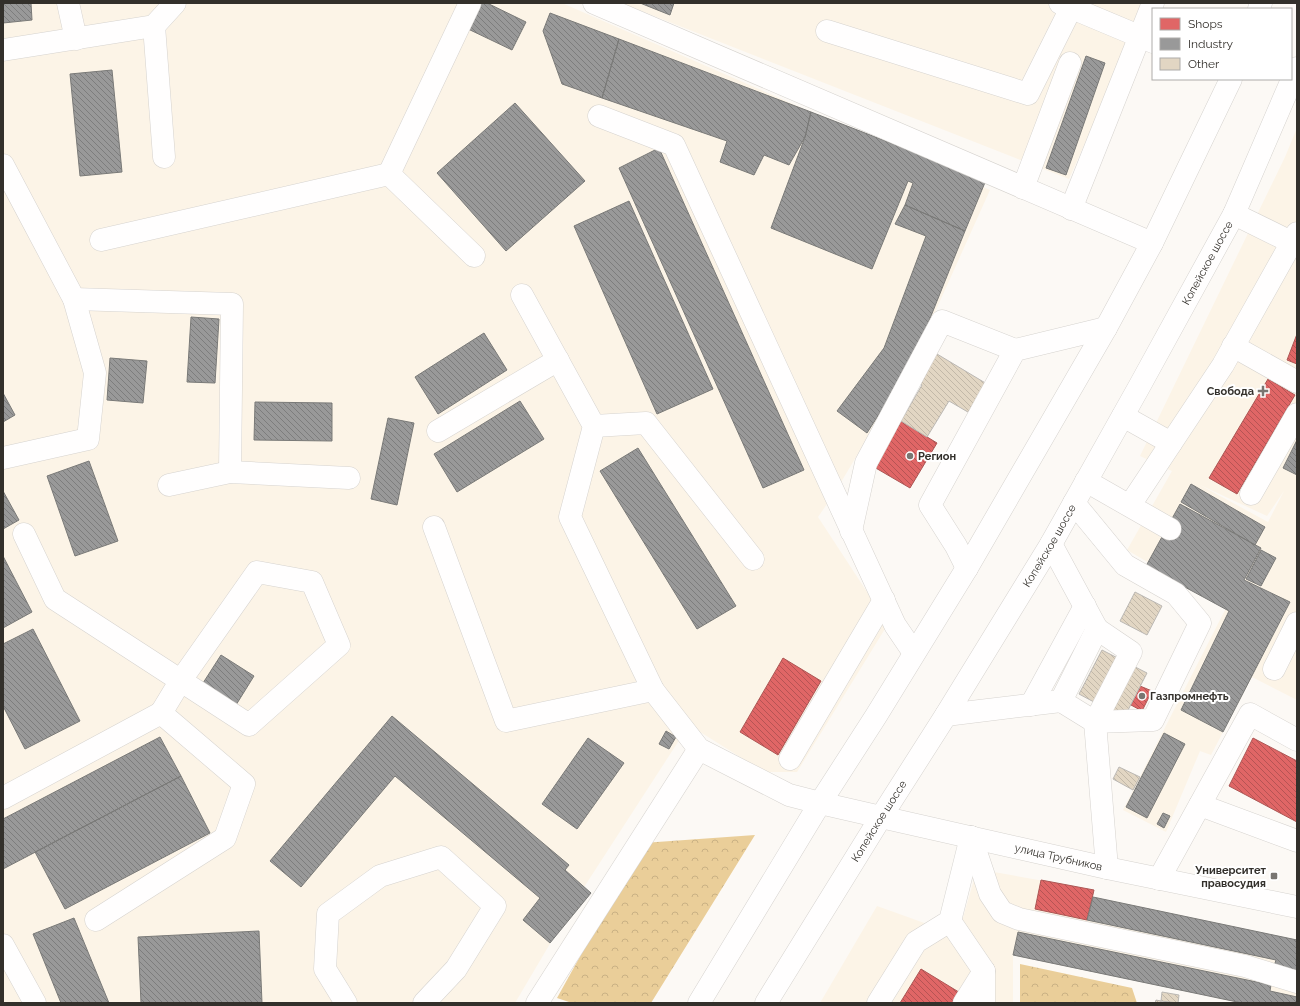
<svg xmlns="http://www.w3.org/2000/svg" width="1300" height="1006" font-family="Raleway,sans-serif">
<defs>
<pattern id="forest-crowns" width="20" height="18" patternUnits="userSpaceOnUse"><rect width="20" height="18" fill="#eace99"/><path d="M2 6a3 3 0 1 1 6 0M12 15a3 3 0 1 1 6 0" fill="none" stroke="#c9b184"/></pattern>
<pattern id="shops-back-hatch" width="6" height="6" patternUnits="userSpaceOnUse"><rect width="6" height="6" fill="#e06666"/><path d="M-1 5l2 2M0 0l6 6M5-1l2 2" fill="none" stroke="#b65454"/></pattern>
<pattern id="industry-back-hatch" width="6" height="6" patternUnits="userSpaceOnUse"><rect width="6" height="6" fill="#999"/><path d="M-1 5l2 2M0 0l6 6M5-1l2 2" fill="none" stroke="#7d7d7d"/></pattern>
<pattern id="building-back-hatch" width="6" height="6" patternUnits="userSpaceOnUse"><rect width="6" height="6" fill="#e2d6c3"/><path d="M-1 5l2 2M0 0l6 6M5-1l2 2" fill="none" stroke="#c2b8a8"/></pattern>
</defs>
<rect width="100%" height="100%" fill="#fcf9f5"/>
<path fill="#fcf4e7" fill-rule="evenodd" d="M3,3H562L990,190L913,361L834,494L818,517L888,624L797,772H764L689,725L577,898L515,1003H3Z
M621,3H1147L1069,179Z
M1297,128V700L1252,677L1211,755L1200,751L1166,832L1123,810L1226,608L1127,550L1172,471L1140,456L1285,157ZM1200,485L1267,516L1284,491L1268,522Z
M977,869L1094,890L1093,897L1297,940V1003L1013,955V1003H820L877,906L969,939L962,921Z"/>
<path fill="url(#forest-crowns)" d="M755,835L651,1003H572L557,998L643,843Z
M1020,964L1132,988L1137,1003H1020Z"/>
<path fill="url(#shops-back-hatch)" stroke="#ac5654" d="M1297,334V364L1287,360Z
M1268,379L1295,395L1237,494L1209,478Z
M901,421L937,443L910,488L874,467Z
M783,658L821,681L778,755L740,732Z
M1140,686L1152,691L1142,711L1131,705Z
M1253,738L1297,761V822L1229,786Z
M1041,880L1094,890L1087,920L1035,909Z
M921,969L962,994L957,1003H900Z"/>
<path fill="url(#industry-back-hatch)" stroke="#7a7a78" d="M3,3H31L32,20L3,23Z
M478,3H487L526,22L512,50L466,28Z
M640,3H674L670,15Z
M550,13L619,39L602,98L562,84L543,31Z
M619,39L811,112L805,137L789,165L764,155L754,175L720,162L727,141L602,98Z
M1086,56L1105,63L1066,175L1046,168Z
M112,70L122,172L80,176L70,74Z
M515,103L585,181L506,251L437,173Z
M811,112L986,180L965,231L905,205L913,183L908,181L872,269L771,228L805,137Z
M659,148L804,470L763,488L619,168Z
M629,201L713,389L657,414L574,226Z
M905,205L965,231L913,361L867,433L837,411L884,348L926,236L895,224Z
M191,317L219,319L215,383L187,382Z
M484,333L507,370L438,414L415,377Z
M110,358L147,361L143,403L107,400Z
M3,393L15,415L3,422Z
M520,401L544,439L457,492L434,454Z
M255,402L332,403V441L254,440Z
M388,418L414,423L397,505L371,499Z
M1297,440V475L1283,468Z
M638,448L736,606L697,629L600,471Z
M89,461L118,541L75,556L47,476Z
M1191,484L1265,527L1255,545L1181,502Z
M3,491L19,520L3,529Z
M1180,504L1261,548L1244,580L1290,602L1223,732L1181,710L1229,611L1146,566Z
M1261,550L1276,558L1261,586L1246,579Z
M3,556L32,612L3,628Z
M33,629L80,721L25,749L3,706V644Z
M221,655L254,676L236,705L203,683Z
M392,716L569,865L565,870L591,893L550,943L523,920L540,898L395,776L301,887L270,861Z
M666,731L676,737L669,749L659,744Z
M1164,733L1185,744L1147,818L1126,807Z
M160,737L181,776L3,869V819Z
M588,738L624,763L577,829L542,804Z
M181,776L210,833L65,909L35,852Z
M1163,813L1170,816L1164,828L1157,824Z
M1093,897L1297,940V971L1274,966L1276,960L1087,920Z
M74,918L109,1003H61L33,934Z
M259,931L262,1003H141L138,937Z
M1018,932L1271,985L1270,991L1297,997V1003H1242L1013,955Z"/>
<path fill="url(#building-back-hatch)" stroke="#bbb8b4" d="M932,351L1002,393L985,422L949,401L927,437L901,421L922,385L914,380Z
M1135,592L1162,606L1147,635L1120,621Z
M1102,650L1147,673L1124,718L1079,694Z
M1119,767L1140,777L1133,790L1113,779Z
M1162,992L1179,995L1178,1003L1161,1001Z
M1156,1000L1161,1001V1003H1155Z"/>
<g fill="none" stroke-linecap="round" stroke-linejoin="round">
<g stroke="#d6d3cf" stroke-width="23">
<g id="minor">
<path d="M68,3L76,39"/>
<path d="M594,3L1152,243"/>
<path d="M1060,3L1153,42"/>
<path d="M154,26L164,157"/>
<path d="M827,31L1028,94L1071,8"/>
<path d="M3,50L154,26L175,3"/>
<path d="M599,116L674,145L895,625L914,653"/>
<path d="M3,165L74,299L95,373L88,439L3,458"/>
<path d="M389,174L470,3"/>
<path d="M1023,188L1070,63"/>
<path d="M1071,209L1153,3"/>
<path d="M1234,214L1291,242"/>
<path d="M101,240L389,174L474,256"/>
<path d="M522,295L594,426L570,517L653,690L699,749L789,795L820,803"/>
<path d="M74,299L232,304L230,472"/>
<path d="M1233,346L1297,382"/>
<path d="M1123,416L1171,443"/>
<path d="M594,426L646,423L753,559"/>
<path d="M438,431L558,360"/>
<path d="M1086,481L1170,529"/>
<path d="M169,485L230,472L349,478"/>
<path d="M1251,494L1297,414"/>
<path d="M1130,505L1223,365L1297,233"/>
<path d="M434,527L506,721L653,690"/>
<path d="M851,531L866,463L942,321L1015,350"/>
<path d="M24,534L55,599L249,725L339,645L312,582L257,572L181,680L161,713"/>
<path d="M967,568L956,546L930,505L1015,350L1106,328"/>
<path d="M1097,629L1131,652L1095,722L1107,868"/>
<path d="M1274,669L1297,623"/>
<path d="M1061,701L1095,722L1153,720L1200,623L1176,594L1125,565L1074,503"/>
<path d="M1031,705L1085,606"/>
<path d="M946,715L1061,701L1097,629L1051,544"/>
<path d="M790,759L884,600"/>
<path d="M3,798L161,713L244,784L225,838L96,920"/>
<path d="M1200,805L1297,841"/>
<path id="s1" d="M881,817L1107,868L1297,907"/>
<path d="M971,837L990,894L1002,912L1019,919L1245,966L1297,982"/>
<path d="M1159,879L1250,714L1297,740"/>
<path d="M950,921L984,971V1003"/>
<path d="M3,945L35,1003"/>
<path d="M346,1003L325,969L328,914L380,876L441,857L495,906L456,969L424,1003"/>
<path d="M537,1003L699,749"/>
<path d="M878,1003L916,942L950,921L971,837"/>
<path d="M964,1003L984,971"/>
</g>
</g>
<g stroke="#d6d3cf" stroke-width="23">
<g id="major">
<path d="M1259,9L1261,3"/>
<path d="M820,803L881,817"/>
<path d="M699,1003L820,803L876,716L967,568L1106,328L1152,243L1231,79"/>
<path id="s2" d="M766,1003L881,817L946,715L1051,544L1074,503L1139,387L1234,214L1297,68"/>
</g>
</g>
<use href="#minor" stroke="#fffefe" stroke-width="22"/>
<use href="#major" stroke="#fffefe" stroke-width="22"/>
</g>
<g fill="#797672" stroke="#fff" stroke-width="1.5">
<path d="M1261 385h4v4h4v4h-4v4h-4v-4h-4v-4h4z"/>
<circle cx="910" cy="456" r="4"/>
<circle cx="1142" cy="696" r="4"/>
<rect x="1270" y="872" width="8" height="8" rx="2"/>
</g>
<g text-anchor="middle" stroke-width="4" stroke-linejoin="round" paint-order="stroke">
<g font-size="11" fill="#33302b" stroke="#fff">
<text dy="4" stroke="none"><textPath href="#s2" startOffset="862">Копейское шоссе</textPath></text>
<text dy="4" stroke="none"><textPath href="#s2" startOffset="538">Копейское шоссе</textPath></text>
<text dy="4" stroke="none"><textPath href="#s2" startOffset="214">Копейское шоссе</textPath></text>
<text dy="4" stroke="none"><textPath href="#s1" startOffset="182">улица Трубников</textPath></text>
</g>
<g font-size="11" font-weight="bold" fill="#33302b" stroke="#fff" text-anchor="end">
<text x="1254" y="395">Свобода</text>
<text x="918" y="460" text-anchor="start">Регион</text>
<text x="1150" y="700" text-anchor="start">Газпромнефть</text>
<text x="1266" y="874">Университет<tspan x="1266" dy="13">правосудия</tspan></text>
</g>
</g>
<rect width="1300" height="1006" fill="none" stroke="#33302b" stroke-width="8"/>
<rect x="1152" y="8" width="140" height="72" fill="#ffffff" stroke="#adacaa"/>
<rect x="1160" y="18" width="20" height="12" fill="#e06666" stroke="#adacaa"/>
<text x="1188" y="28" font-size="12" fill="#33302b">Shops</text>
<rect x="1160" y="38" width="20" height="12" fill="#999999" stroke="#adacaa"/>
<text x="1188" y="48" font-size="12" fill="#33302b">Industry</text>
<rect x="1160" y="58" width="20" height="12" fill="#e2d6c3" stroke="#adacaa"/>
<text x="1188" y="68" font-size="12" fill="#33302b">Other</text>
</svg>
